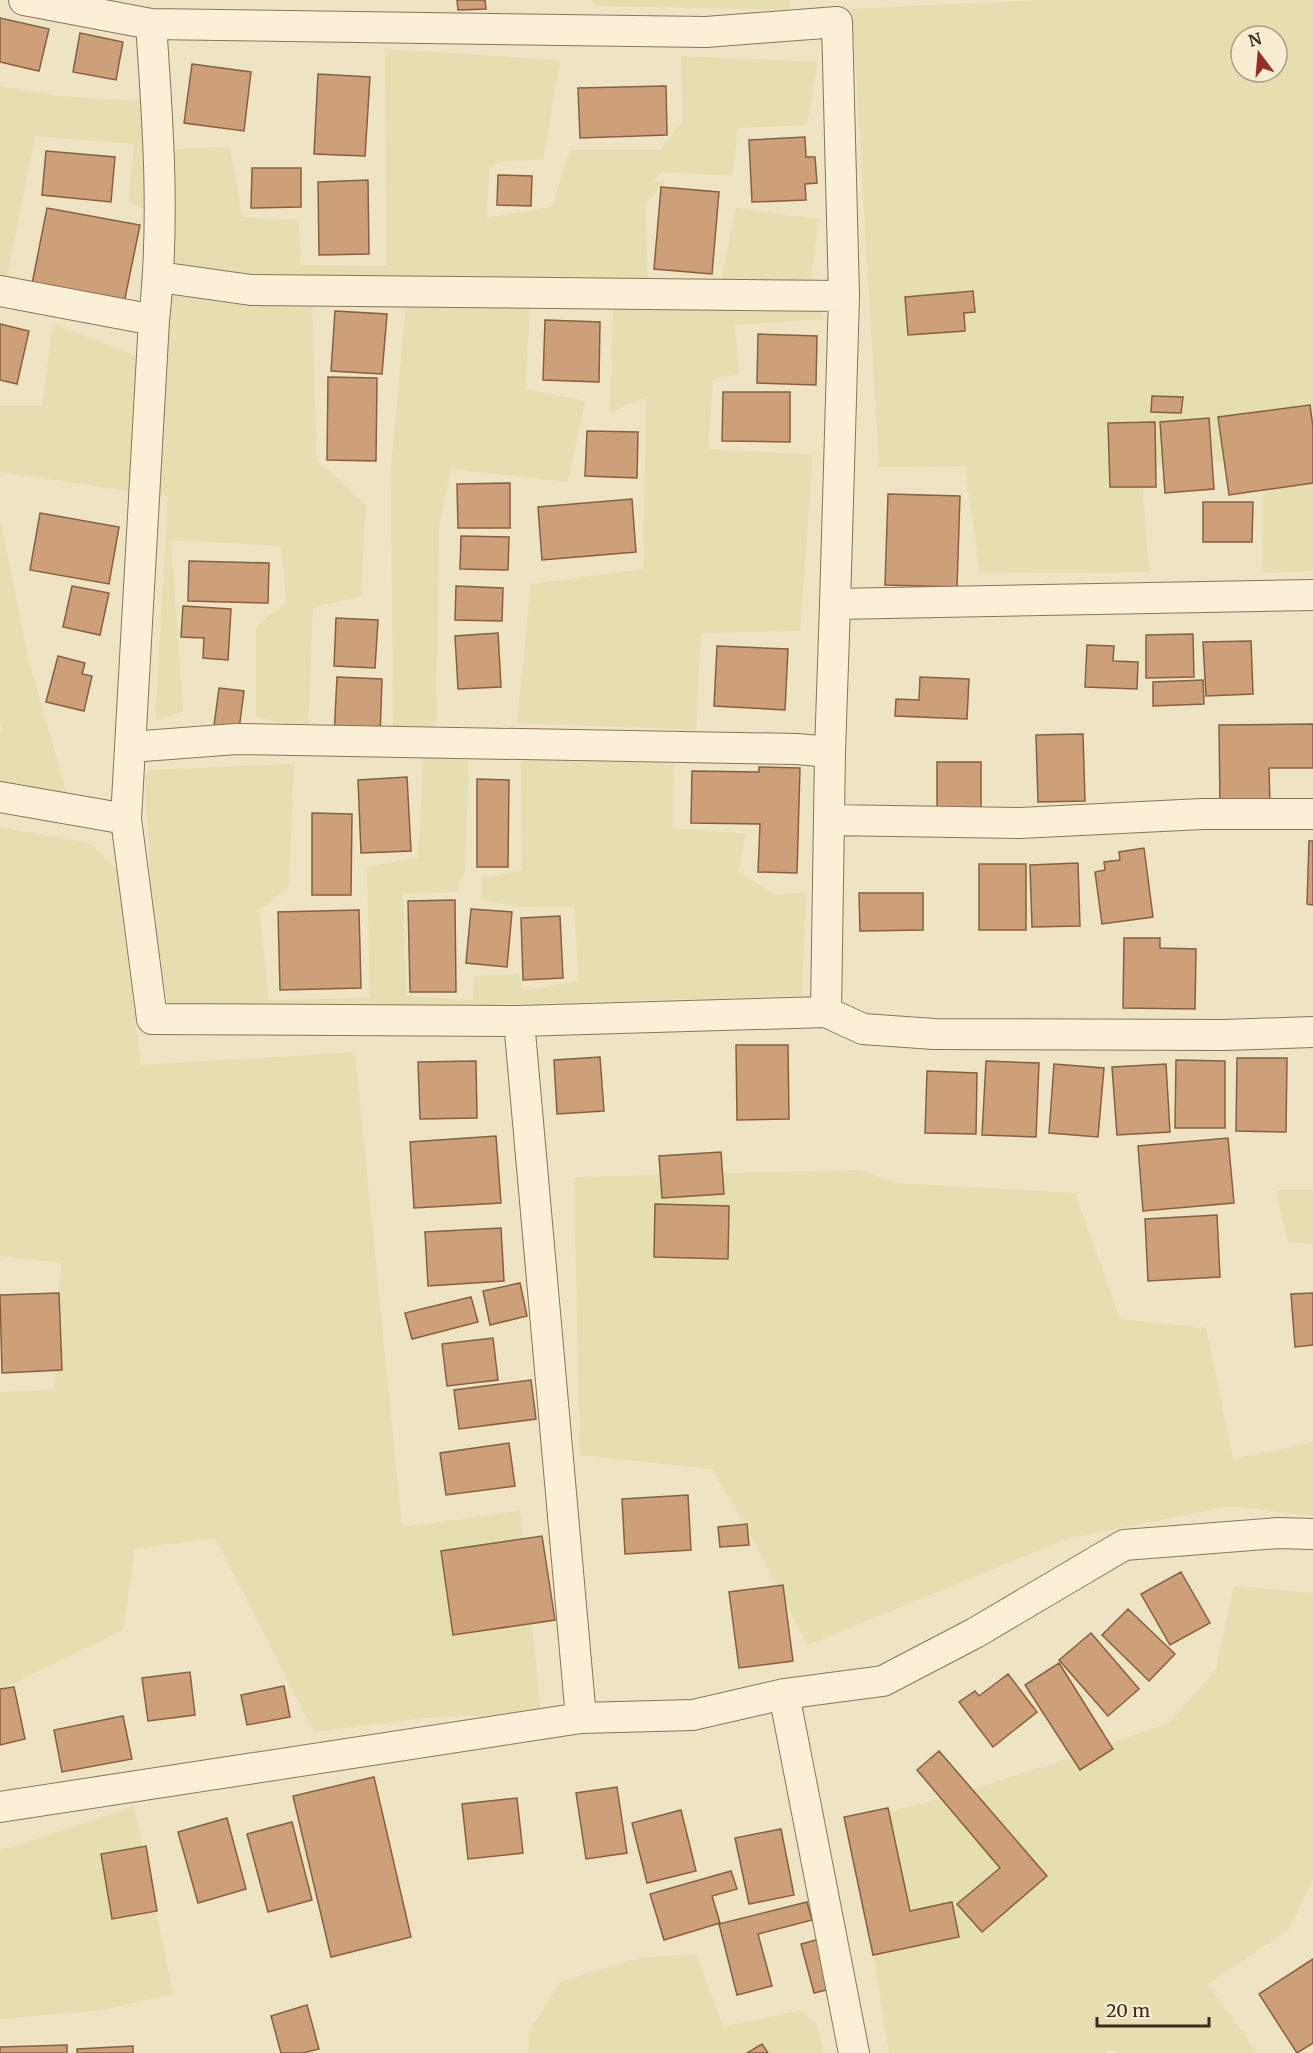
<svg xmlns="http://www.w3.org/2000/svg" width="1313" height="2053" font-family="Merriweather,serif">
<rect width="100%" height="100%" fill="#eee3c3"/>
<path fill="#e4deb1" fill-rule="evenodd" d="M592,0H790L789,10L594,6Z
M1036,0H1313V571L1262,573L1263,460L1141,466L1149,572L980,573L965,466L879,467L852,9ZM1241,36H1277V72H1241Z
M385,49L560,60L543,160L499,161L489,169L487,218L552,207L570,150H660L683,120L681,56L817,62L807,125L738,128L732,176L662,172L652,182H665L645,205L648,279L721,281L736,208L818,219L811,285L823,319L735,325L739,374L713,379L708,449L813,455L800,631L701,633L696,730L517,723L531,584L643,569L646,397L610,412L613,307L530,309L525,389L585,401L568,482L451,469L439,528L436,726L393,731L391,469L406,304L312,302L317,460L366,505L361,597L313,607L308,729L256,717V627L286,602L281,546L171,540L183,711L155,721L168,497L0,472V406H42L53,324L137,356L151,211L129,202L134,144L35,136L5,286L0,285V86L60,96L134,101L145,97L174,149L230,147L242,217L299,220L301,265L387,266Z
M0,518L29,661L68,798L0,784V736L2,730L0,719Z
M521,757L674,761L673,828L746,834L738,872L775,895L806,892L802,996L300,1010L168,1004L152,922L145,778L148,770L294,764L289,886L259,910L269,1000L370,998L367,867L418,857L423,758L469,760L465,870L456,892L403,894L406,996L473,1000L474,976L519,974L523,991L579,981L574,906L517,907L482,900V878L522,870Z
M0,827L89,843L116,868L141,1065L355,1052L402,1527L520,1511L541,1713L423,1718L314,1732L215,1538L135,1549L123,1630L0,1690V1392L54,1390L61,1263L0,1256Z
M860,1170L895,1183L1075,1193L1120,1319L1206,1328L1233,1459L1313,1442V1516L1229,1506L1066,1539L808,1645L749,1532L712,1469L580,1455L574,1177Z
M1276,1190H1313V1244L1288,1242Z
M1234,1586L1313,1593V1880L1289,1929L1208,1984L1257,2053H1117L1109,2048L1105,2053H889L853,1822L955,1795L1071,1758L1168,1723L1216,1670Z
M134,1806L173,1994L101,2010L0,2019V1849L8,1848Z
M696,1954L723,2027L802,2010L817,2025L823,2053H528L529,2032L560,1982L639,1958Z"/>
<path fill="#cda079" stroke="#886040" stroke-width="1.5" d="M457,0H485L486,9L458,10Z
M0,18L49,29L39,71L0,62Z
M80,33L123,42L116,80L73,72Z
M192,64L251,72L244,131L184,123Z
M318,74L370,77L365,156L314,154Z
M666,86L667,135L580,138L578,88Z
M805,137L806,157H815L817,183L805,184L806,200L752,202L749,140Z
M46,151L115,157L111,202L42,195Z
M252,168H301V207L251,208Z
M498,175L532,176L531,206L497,205Z
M368,180L369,254L319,255L318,182Z
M661,187L719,192L712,274L654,269Z
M47,208L140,225L124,303L32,284Z
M973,291L975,312L964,313L965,331L908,335L905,297Z
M335,311L387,314L382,374L331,371Z
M545,320L600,322L599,382L543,380Z
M0,324L29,331L17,384L0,380Z
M758,334L817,336L816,385L757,383Z
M328,377L377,378L376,461L327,460Z
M723,392H790V442L722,441Z
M1152,396L1183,397L1181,413L1151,412Z
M1310,405L1313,427V483L1229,495L1218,417Z
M1209,418L1214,489L1165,493L1160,422Z
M1155,422L1156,487H1110L1108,423Z
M587,431L638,432L637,478L585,476Z
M510,483V528H458L457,484Z
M888,494L960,496L957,587L885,585Z
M632,499L636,552L542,560L538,507Z
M1203,502H1253L1252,542H1203Z
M40,513L119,527L109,584L30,570Z
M461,536L509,537L508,570L460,569Z
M189,561L269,563L268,603L188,601Z
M72,586L109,593L100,635L63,627Z
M456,586L503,588L502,621L455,620Z
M183,606L231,609L228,660L203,658L204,638L181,637Z
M336,618L378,620L375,668L334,666Z
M498,633L501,687L458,689L455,636Z
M1193,634L1194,677L1146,678V635Z
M1251,641L1253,694L1206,696L1203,642Z
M1087,645L1114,646L1113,661L1138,662L1137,689L1085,687Z
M717,646L788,649L785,710L714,706Z
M58,656L85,663L82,674L92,676L84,711L46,702Z
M337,677L382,679L380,738L334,737Z
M920,677L969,679L967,719L895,716L896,699L919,700Z
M1203,680L1204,704L1153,706V682Z
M219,688L244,691L238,737L213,733Z
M1313,724V768H1269L1270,805L1220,806L1219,725Z
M1083,734L1085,801L1038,802L1036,735Z
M937,762H981V816H937Z
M759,767L800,768L797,873L758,872L760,824L691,823L692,771L759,772Z
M407,777L411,851L361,853L358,780Z
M477,779L509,780L508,867H477Z
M312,813L352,814L351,895H312Z
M1309,841H1313V905L1307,904Z
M1144,848L1153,917L1102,924L1095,872L1105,870L1104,862L1120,860L1119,852Z
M1078,863L1080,926L1032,927L1030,865Z
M979,864H1026V930H979Z
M859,893H923V930L860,931Z
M455,900L456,992H410L408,901Z
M471,909L512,912L507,967L466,963Z
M359,910L361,988L280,990L278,912Z
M560,916L563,978L523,980L521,918Z
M1124,938H1160V948L1196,949L1195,1009L1123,1008Z
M736,1045H788L789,1119L737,1120Z
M600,1057L604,1111L557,1114L554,1060Z
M1237,1058H1287L1286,1132L1236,1131Z
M1176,1060L1225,1061V1128H1175Z
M476,1061L477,1118L420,1119L418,1062Z
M986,1061L1039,1063L1036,1137L982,1135Z
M1054,1064L1104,1068L1098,1137L1049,1133Z
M1166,1064L1170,1132L1117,1135L1112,1067Z
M927,1071L977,1073L976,1134L925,1133Z
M496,1136L501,1203L414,1208L410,1142Z
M1228,1138L1234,1203L1143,1211L1138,1146Z
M721,1152L724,1194L662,1198L659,1156Z
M655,1204L729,1206L728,1259L654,1257Z
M1217,1215L1220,1277L1148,1281L1145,1219Z
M501,1228L504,1281L428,1286L425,1232Z
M520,1283L527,1316L490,1325L483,1291Z
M59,1293L62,1370L2,1373L0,1295Z
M1313,1293V1345L1295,1347L1291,1294Z
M471,1297L478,1322L412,1339L405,1313Z
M493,1338L498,1380L447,1386L442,1344Z
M531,1380L536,1419L459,1429L454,1390Z
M509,1443L515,1486L446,1495L440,1453Z
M688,1495L691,1550L625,1554L622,1499Z
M747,1524L749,1545L720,1547L718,1527Z
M542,1536L555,1620L453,1635L441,1551Z
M1181,1572L1210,1623L1170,1645L1141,1594Z
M783,1585L793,1661L739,1668L729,1592Z
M1128,1609L1175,1654L1149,1681L1102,1635Z
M1091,1633L1139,1689L1108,1716L1059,1660Z
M1059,1663L1113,1749L1080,1770L1025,1685Z
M190,1672L195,1715L148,1721L142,1678Z
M1008,1674L1037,1712L993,1747L959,1702L975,1691L979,1696Z
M284,1686L290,1717L247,1725L241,1695Z
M14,1687L25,1739L0,1745V1689Z
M123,1716L132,1759L62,1772L54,1730Z
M939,1751L1047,1876L982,1932L957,1904L1000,1868L917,1770Z
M374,1777L411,1937L331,1957L293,1796Z
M617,1787L627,1853L586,1859L576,1793Z
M517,1798L523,1853L468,1859L462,1804Z
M888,1808L910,1911L952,1902L959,1937L873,1955L844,1817Z
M681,1810L696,1871L647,1883L632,1823Z
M227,1818L246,1889L198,1903L178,1832Z
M292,1822L312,1900L268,1912L247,1834Z
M781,1829L794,1895L749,1904L735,1838Z
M146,1846L157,1911L112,1919L101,1854Z
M731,1871L737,1889L712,1896L720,1923L664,1940L650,1894Z
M807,1902L812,1920L758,1934L772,1986L737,1995L719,1924Z
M820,1939L834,1988L814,1993L801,1944Z
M1313,1959V2043L1297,2053L1259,1994Z
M307,2005L319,2049L303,2053H281L271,2016Z
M762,2044L768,2053H747Z
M67,2045V2053H0V2047Z
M133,2046V2053H77V2049Z"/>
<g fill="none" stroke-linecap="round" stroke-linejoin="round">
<g stroke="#89755a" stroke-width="32">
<path id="street" d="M24,0L151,24
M159,277L251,290L844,296
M0,291L154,320
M130,747L236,739L797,749L830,752L826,1012L863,1029L934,1034L1224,1035L1313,1032
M830,752L835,604
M0,797L126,819
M829,820L1020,823L1202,814H1313
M519,1021L826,1012
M784,1694L854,2053
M581,1718L519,1021L152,1019L126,819L154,320C165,222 158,123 151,24L706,32L837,22L844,296L835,604L1313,595
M0,1807L581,1718L693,1715L784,1694L883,1681L975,1633L1124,1545L1278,1533L1313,1534"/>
</g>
<use href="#street" stroke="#f9f0d7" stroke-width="30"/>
</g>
<g transform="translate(1259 54) rotate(344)"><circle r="28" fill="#f6edd3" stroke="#aaa08b" stroke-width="1.5"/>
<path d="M0-4.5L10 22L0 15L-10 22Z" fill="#982e2a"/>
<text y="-9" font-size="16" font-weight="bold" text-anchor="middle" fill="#392c1e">N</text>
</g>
<path d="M1097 2017v9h112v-9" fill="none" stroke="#392c1e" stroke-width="3"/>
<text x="1106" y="2017" font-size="18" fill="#392c1e" stroke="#f6edd3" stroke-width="4.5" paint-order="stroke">20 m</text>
</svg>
